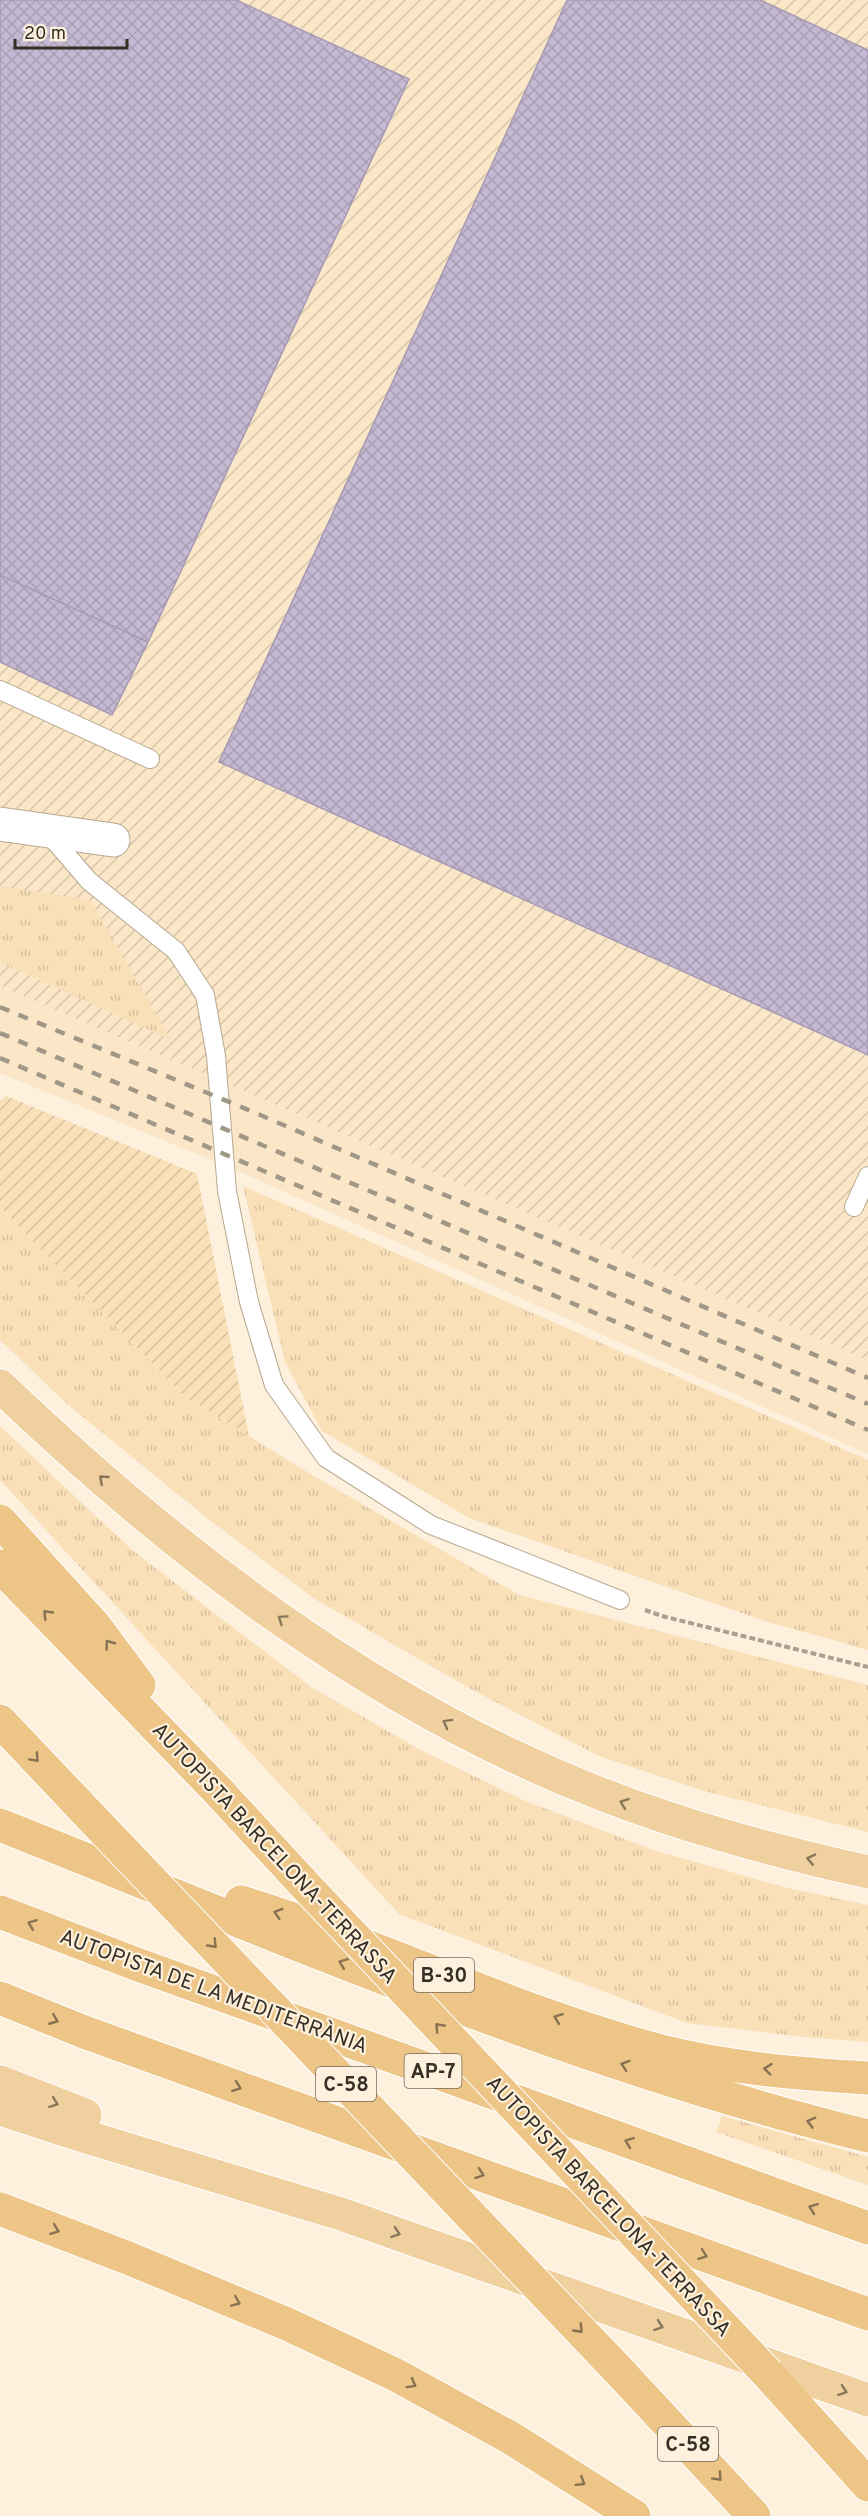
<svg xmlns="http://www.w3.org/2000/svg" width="868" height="2516" font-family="Overpass,sans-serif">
<defs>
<pattern id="industrial-furrows" width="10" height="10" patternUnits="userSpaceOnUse" patternTransform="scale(1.5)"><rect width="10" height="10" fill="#fbe6c7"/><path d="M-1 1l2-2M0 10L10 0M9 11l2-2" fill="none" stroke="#d8c6ab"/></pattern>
<pattern id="grass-tufts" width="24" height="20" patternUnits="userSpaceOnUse" patternTransform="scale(1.5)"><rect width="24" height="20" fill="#f9e0b9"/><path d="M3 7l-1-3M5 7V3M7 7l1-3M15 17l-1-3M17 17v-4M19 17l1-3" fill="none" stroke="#d6c09f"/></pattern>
<pattern id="garden-furrows" width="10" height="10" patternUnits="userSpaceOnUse" patternTransform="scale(1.5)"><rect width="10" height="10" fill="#f9e0b9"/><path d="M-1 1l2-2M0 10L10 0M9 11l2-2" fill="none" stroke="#d6c09f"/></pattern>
<pattern id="building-cross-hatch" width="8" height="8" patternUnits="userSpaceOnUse" patternTransform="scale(1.5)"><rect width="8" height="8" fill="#c4b9d2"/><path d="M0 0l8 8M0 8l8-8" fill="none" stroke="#a99fb4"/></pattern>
</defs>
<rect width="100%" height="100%" fill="#fdf0dc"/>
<path fill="#fbe6c7" d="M0,986L868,1360V1454L236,1170L0,1073Z"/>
<path fill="url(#industrial-furrows)" d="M0,0H868V1360L0,986Z"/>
<path fill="url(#grass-tufts)" d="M0,886L90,900L171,1040L0,962Z
M243,1186L868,1460V1650L765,1621L469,1518L322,1431L285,1362Z
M0,1207L184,1396L312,1475L519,1595L868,1685V1832L704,1791L599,1756L469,1688L315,1599L207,1518L67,1404L0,1340Z
M0,1426L132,1550L311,1687L417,1748L523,1800L656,1851L788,1888L868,1905V2042L804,2037L687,2023L399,1914L0,1480Z
M722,2116L868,2157V2185L716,2132Z"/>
<path fill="url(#garden-furrows)" d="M6,1096L197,1174L249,1436L184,1396L0,1207V1101Z"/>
<path fill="url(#building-cross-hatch)" stroke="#a59ab3" stroke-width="1.5" d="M0,0H236L409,79L148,642L0,575Z
M567,0H760L868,50V1055L219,762Z
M0,575L148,642L112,715L0,662Z"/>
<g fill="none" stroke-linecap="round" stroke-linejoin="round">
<g stroke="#b7a891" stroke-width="20">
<path id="service" d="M0,690L150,759
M46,831L89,881L176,951L205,995L216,1056L227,1191L249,1302L274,1385L326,1458L431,1525L620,1600
M854,1207L868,1176"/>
</g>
<g stroke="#b7a891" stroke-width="35">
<path id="minor" d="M0,824L113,840"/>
</g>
<g stroke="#fff" stroke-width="35">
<path id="trunk" d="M0,1386C174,1552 370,1703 596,1792C684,1827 775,1851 868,1872
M0,2082L85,2115
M0,2109L77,2134L341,2214L868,2400"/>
</g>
<g stroke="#fff" stroke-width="35">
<path id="motorway" d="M0,1521L95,1626L139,1685
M0,1566L219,1792L303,1883
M0,1721L71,1796
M0,1825C285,1938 569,2063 868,2136
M241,1902C383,1946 517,2013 661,2051C728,2068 799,2074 868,2078
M0,1912L136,1964L868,2228
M0,1998L84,2032L868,2314
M0,2209L128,2258L287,2324L394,2374L511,2438L634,2516
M621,2373L754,2516
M768,2374L868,2485"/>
</g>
<path stroke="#aaa090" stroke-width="4" stroke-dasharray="6 3" stroke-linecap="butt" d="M645,1610L662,1616L868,1667"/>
<use href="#service" stroke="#fff" stroke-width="18"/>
<use href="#minor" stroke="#fff" stroke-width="33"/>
<use href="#trunk" stroke="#f0d09f" stroke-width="33"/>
<use href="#motorway" stroke="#ecc587" stroke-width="33"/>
<path stroke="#a09787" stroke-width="4.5" stroke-dasharray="10 10" stroke-linecap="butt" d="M0,1007L251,1111L868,1378
M0,1033L868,1404
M0,1058L868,1430"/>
<g stroke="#fff" stroke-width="35" stroke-linecap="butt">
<path id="motorway-bridge" d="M71,1796L621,2373
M303,1883L768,2374"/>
</g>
<use href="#motorway-bridge" stroke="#ecc587" stroke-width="33"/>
</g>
<defs><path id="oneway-chevron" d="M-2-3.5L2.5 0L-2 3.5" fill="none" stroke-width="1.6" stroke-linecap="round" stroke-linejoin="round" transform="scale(1.5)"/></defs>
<g stroke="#89775c">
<use href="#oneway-chevron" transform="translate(103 1479) rotate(-139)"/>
<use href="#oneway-chevron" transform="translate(282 1619) rotate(-146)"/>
<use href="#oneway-chevron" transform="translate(447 1723) rotate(-151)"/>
<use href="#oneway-chevron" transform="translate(624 1803) rotate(-160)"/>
<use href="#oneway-chevron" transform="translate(811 1859) rotate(-167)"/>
<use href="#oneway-chevron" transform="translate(54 2103) rotate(21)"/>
<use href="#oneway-chevron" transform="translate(396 2233) rotate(19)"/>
<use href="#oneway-chevron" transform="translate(659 2326) rotate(19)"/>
<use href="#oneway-chevron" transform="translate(843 2391) rotate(19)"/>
</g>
<g stroke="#877251">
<use href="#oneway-chevron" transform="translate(47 1614) rotate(-134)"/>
<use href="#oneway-chevron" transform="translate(109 1644) rotate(-127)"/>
<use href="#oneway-chevron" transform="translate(35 1758) rotate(47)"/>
<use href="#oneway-chevron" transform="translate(278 1913) rotate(-163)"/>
<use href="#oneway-chevron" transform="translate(32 1924) rotate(-159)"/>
<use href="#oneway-chevron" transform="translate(213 1944) rotate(46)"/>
<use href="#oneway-chevron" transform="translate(343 1963) rotate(-159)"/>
<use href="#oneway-chevron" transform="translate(558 2018) rotate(-159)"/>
<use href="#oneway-chevron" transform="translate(54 2020) rotate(22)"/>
<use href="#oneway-chevron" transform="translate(439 2027) rotate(-133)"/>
<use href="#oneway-chevron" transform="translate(625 2065) rotate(-162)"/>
<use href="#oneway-chevron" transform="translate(768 2069) rotate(-174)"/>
<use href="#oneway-chevron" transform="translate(237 2087) rotate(20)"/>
<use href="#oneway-chevron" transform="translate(811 2122) rotate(-165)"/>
<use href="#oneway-chevron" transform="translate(629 2142) rotate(-160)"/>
<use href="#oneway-chevron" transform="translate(480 2174) rotate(20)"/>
<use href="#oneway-chevron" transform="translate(813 2208) rotate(-160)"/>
<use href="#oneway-chevron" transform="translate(55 2230) rotate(21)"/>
<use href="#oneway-chevron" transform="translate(703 2255) rotate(20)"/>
<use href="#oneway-chevron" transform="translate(236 2302) rotate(23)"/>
<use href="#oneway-chevron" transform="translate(579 2329) rotate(46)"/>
<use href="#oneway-chevron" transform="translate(412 2384) rotate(29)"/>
<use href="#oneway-chevron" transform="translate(718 2477) rotate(47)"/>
<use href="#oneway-chevron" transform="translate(581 2482) rotate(32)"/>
</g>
<g text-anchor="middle" stroke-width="4.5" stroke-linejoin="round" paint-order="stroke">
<g fill="#fdf0dc" stroke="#71695c" stroke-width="1.5">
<rect x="414" y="1958" width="60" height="34" rx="4.5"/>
<rect x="404.5" y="2054" width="57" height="34" rx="4.5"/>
<rect x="316" y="2067" width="60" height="34" rx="4.5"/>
<rect x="658" y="2427" width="60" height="34" rx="4.5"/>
</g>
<g font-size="20" font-weight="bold" fill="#352f25">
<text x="444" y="1982">B-30</text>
<text x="433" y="2078">AP-7</text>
<text x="346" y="2091">C-58</text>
<text x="688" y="2451">C-58</text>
</g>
<g font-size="21" fill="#352f25" stroke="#fdf0dc">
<text transform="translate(275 1853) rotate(47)" y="7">AUTOPISTA BARCELONA-TERRASSA</text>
<text transform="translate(214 1991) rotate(20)" y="7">AUTOPISTA DE LA MEDITERRÀNIA</text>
<text transform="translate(609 2206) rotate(47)" y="7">AUTOPISTA BARCELONA-TERRASSA</text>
</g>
</g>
<path d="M15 39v9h112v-9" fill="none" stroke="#352f25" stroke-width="3"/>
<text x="24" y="39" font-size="18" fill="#352f25" stroke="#fdf0dc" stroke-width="4.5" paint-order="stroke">20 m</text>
</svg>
